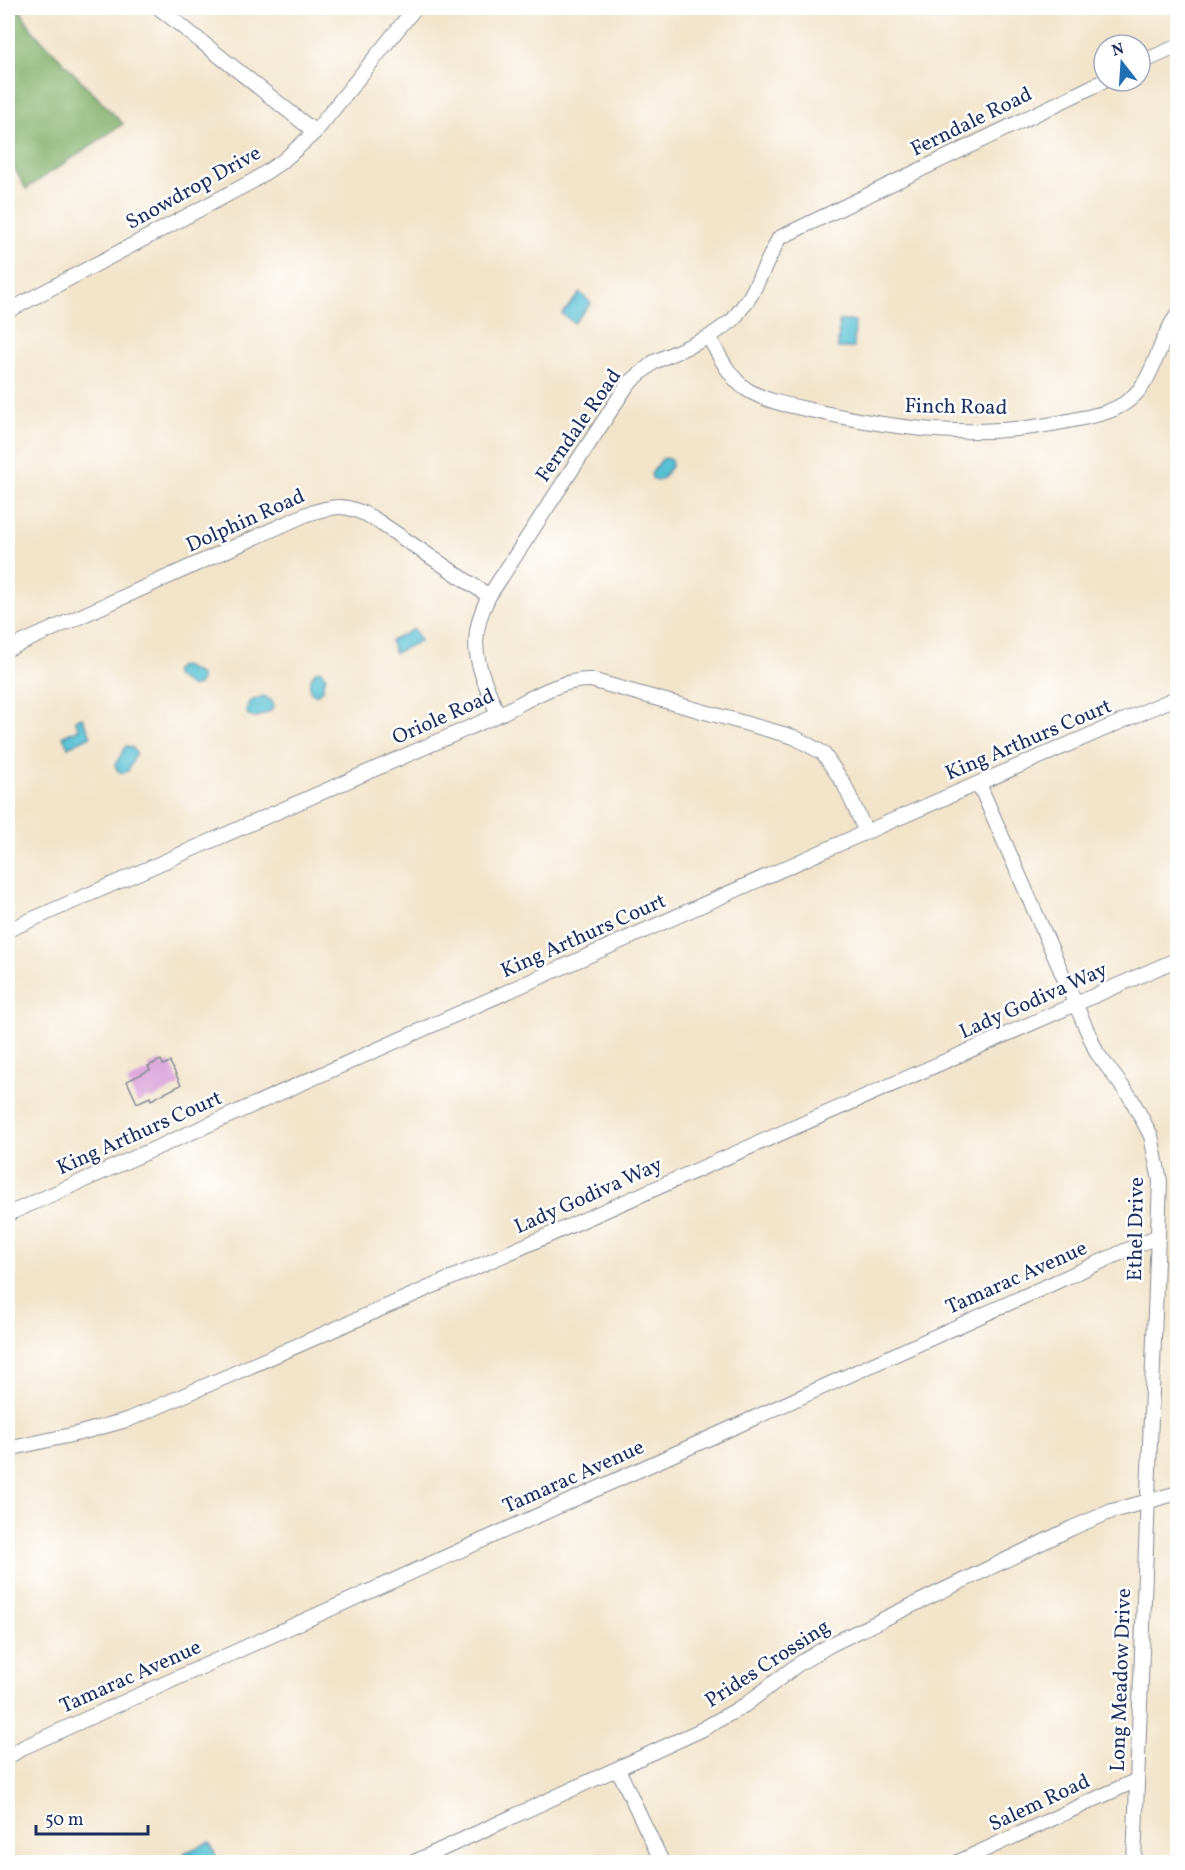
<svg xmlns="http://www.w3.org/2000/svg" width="1185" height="1870" font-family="Vollkorn,serif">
<rect width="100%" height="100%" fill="#fff"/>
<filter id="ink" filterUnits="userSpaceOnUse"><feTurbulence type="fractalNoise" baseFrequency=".0167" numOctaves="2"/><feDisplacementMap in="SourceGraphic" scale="12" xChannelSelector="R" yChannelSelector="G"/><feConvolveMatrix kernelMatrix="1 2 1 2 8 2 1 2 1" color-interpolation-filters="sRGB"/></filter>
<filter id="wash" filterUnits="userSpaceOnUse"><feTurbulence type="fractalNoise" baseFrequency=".008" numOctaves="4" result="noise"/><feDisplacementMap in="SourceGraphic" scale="24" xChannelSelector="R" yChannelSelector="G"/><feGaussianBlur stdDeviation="1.35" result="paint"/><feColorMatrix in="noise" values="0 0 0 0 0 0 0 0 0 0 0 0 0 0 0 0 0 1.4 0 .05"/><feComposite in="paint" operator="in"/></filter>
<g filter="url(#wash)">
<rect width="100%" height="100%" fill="#f2e4c9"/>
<path fill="#7faf68" stroke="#4d6f63" stroke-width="1.5" d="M8,8H19L32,30L123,124L26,189L8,157Z"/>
<path fill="#57c1d3" stroke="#397898" stroke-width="1.5" d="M580,293L591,303L574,323L562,314Z
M839,321H855L854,348H838Z
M666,458L671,460L672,465L662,479L657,481L652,478L651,474L662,459Z
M414,629L420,641L395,653L390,641Z
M183,666L199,674L201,680L198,685L192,687L176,677L174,671L177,667Z
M321,670L326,677L323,682V690L316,695L310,691V680L316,671Z
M263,696L271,700L274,705L271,711L254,718L248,715L246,710L249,702Z
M82,717L91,736L68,747L63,736L79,729L75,720Z
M126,746L132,747L136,753L128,771L122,773L117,770L115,765Z
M210,1842L216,1857L203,1862H188L184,1853Z"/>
<g id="blocks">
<path fill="#d69bd7" d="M161,1060L163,1065L170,1062L181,1085L151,1100L150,1097L137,1103L127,1081L150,1070L148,1066Z"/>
</g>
</g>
<g filter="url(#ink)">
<use href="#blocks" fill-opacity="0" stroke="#868a94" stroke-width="1.5"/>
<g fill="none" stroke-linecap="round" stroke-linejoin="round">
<g stroke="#868a94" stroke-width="16">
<path id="street" d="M159,8L315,132
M1140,63L1178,46
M8,311L253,181L284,160L315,132L415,8
M709,337C719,355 729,377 746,389C766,402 793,406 815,411C904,431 983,440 1073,420C1092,416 1113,413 1129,400C1156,379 1157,341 1178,314
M8,649L307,514C337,505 345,503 373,518L489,596
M498,715C480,670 464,643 489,596L628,384L654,362L709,337L733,320L751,295L779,238L1104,81
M979,784L1097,1053L1131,1098L1151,1136L1160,1181L1134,1862
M8,930L498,715C527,701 558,679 591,680L794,737L823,753L844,784L866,832
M8,1214L866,832L1178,697
M8,1449L80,1433L130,1419L1178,959
M8,1757L24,1747L1158,1236
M618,1769L662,1862
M8,1857L13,1862
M414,1862L701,1730L745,1705L797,1665L830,1645L1072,1528L1112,1511L1178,1493
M958,1862L1137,1780"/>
</g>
<use href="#street" stroke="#fff" stroke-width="14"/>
</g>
</g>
<g text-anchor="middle" stroke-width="5" stroke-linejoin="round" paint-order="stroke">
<g font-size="21" fill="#1b2f5e" stroke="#fff">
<text transform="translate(971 121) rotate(-26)" y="7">Ferndale Road</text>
<text transform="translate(193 187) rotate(-29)" y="7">Snowdrop Drive</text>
<text transform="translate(956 406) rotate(1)" y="7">Finch Road</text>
<text transform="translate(578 425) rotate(-55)" y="7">Ferndale Road</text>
<text transform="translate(245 520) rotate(-24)" y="7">Dolphin Road</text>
<text transform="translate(443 716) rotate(-24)" y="7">Oriole Road</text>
<text transform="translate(1028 739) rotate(-23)" y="7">King Arthurs Court</text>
<text transform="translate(583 935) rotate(-24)" y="7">King Arthurs Court</text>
<text transform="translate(1033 1000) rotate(-24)" y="7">Lady Godiva Way</text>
<text transform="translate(139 1132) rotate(-24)" y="7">King Arthurs Court</text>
<text transform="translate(588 1195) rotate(-24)" y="7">Lady Godiva Way</text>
<text transform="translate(1135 1229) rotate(-89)" y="7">Ethel Drive</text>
<text transform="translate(1016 1277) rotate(-24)" y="7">Tamarac Avenue</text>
<text transform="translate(573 1476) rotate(-24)" y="7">Tamarac Avenue</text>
<text transform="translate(767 1663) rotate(-33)" y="7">Prides Crossing</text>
<text transform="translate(130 1676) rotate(-24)" y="7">Tamarac Avenue</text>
<text transform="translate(1120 1680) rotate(-88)" y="7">Long Meadow Drive</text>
<text transform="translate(1039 1802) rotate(-25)" y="7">Salem Road</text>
</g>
</g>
<rect width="1185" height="1870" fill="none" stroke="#fff" stroke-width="30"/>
<g transform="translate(1122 63) rotate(343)"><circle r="28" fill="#ffffff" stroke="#a4acbf" stroke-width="1.5"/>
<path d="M0-4.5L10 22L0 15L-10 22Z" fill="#1f6fb2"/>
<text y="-9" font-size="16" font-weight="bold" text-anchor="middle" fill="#1b2f5e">N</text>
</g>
<path d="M36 1825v9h112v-9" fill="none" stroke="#1b2f5e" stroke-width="3"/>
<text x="45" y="1825" font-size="18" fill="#1b2f5e" stroke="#ffffff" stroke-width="4.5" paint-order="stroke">50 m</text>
</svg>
